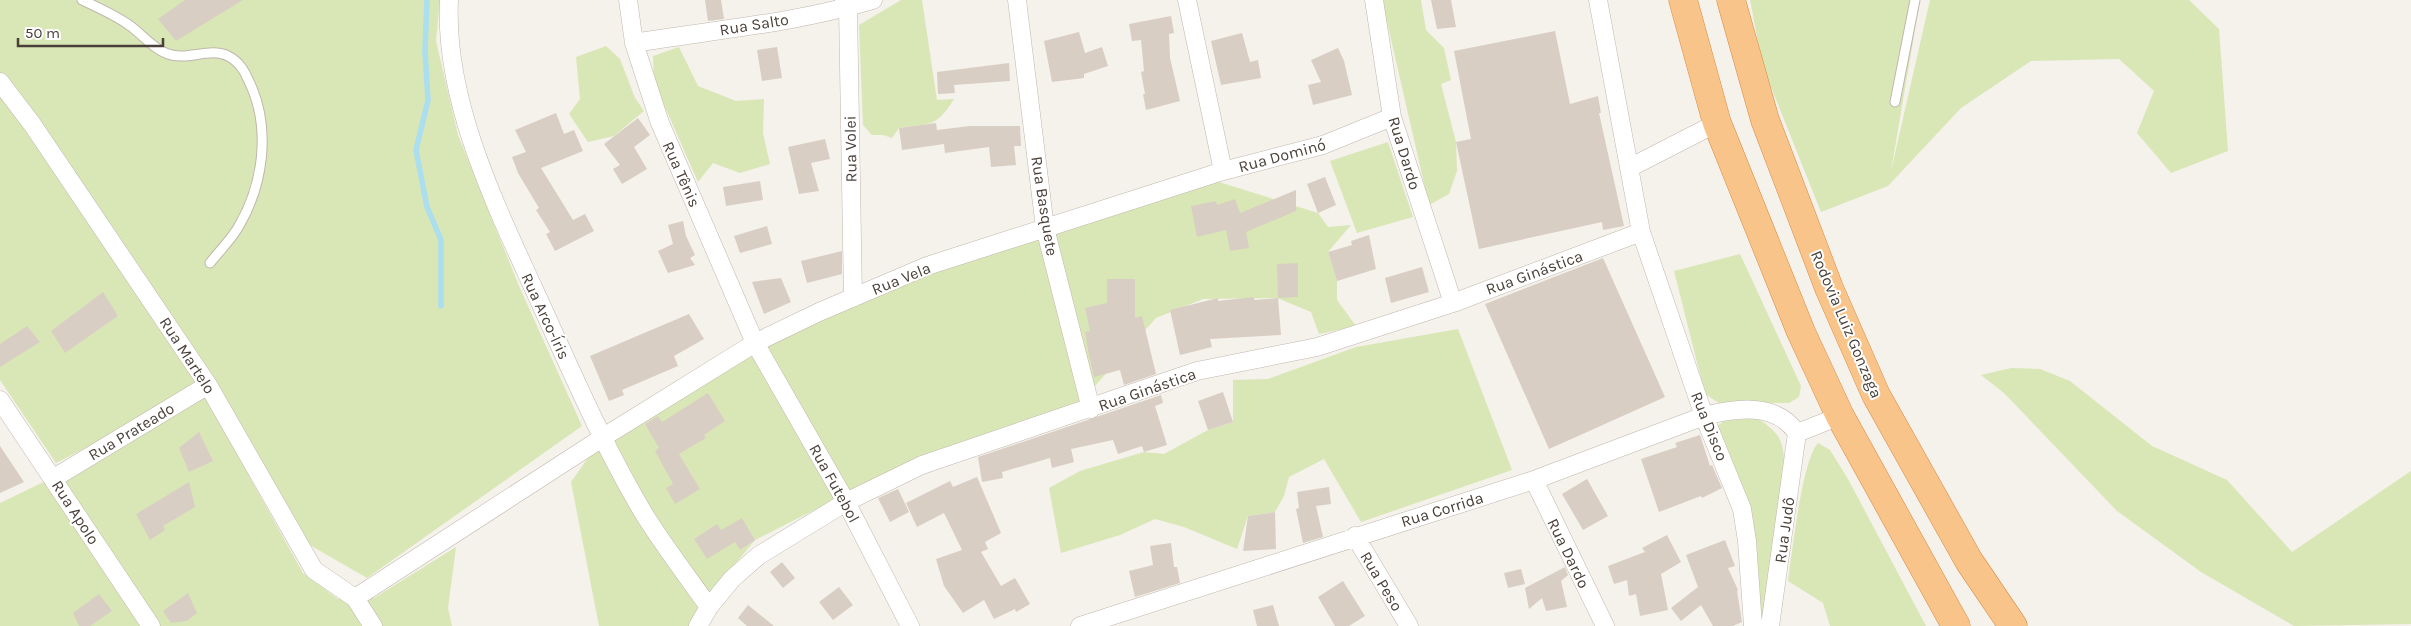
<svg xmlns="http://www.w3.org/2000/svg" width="2411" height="626" font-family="Karla,sans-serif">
<rect width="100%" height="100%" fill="#f5f1eb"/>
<path fill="#d9e7b6" d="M0,0H440L436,41L458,135L519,286L582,426L367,578L296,537L208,385L56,463L0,380Z
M901,0H922L937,100L954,99C936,128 931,123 899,128L892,138L883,135H872L863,125L859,25Z
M1382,0H1421L1426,30L1444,48L1451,80L1441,84L1456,142L1457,171L1449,194L1429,205Z
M1750,0H1920L1891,171L1930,0H2189L2219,29L2228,151L2171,173L2137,133L2154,91L2119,59L2031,61L1961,108L1888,186L1821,212L1763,67Z
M606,46L620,59L635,98L644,111L614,136L588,142L569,114L580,99L576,57Z
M679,47L698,86L736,101L764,99L763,133L770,164L740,173L713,163L698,182L654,82L653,56Z
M1388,142L1413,217L1357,233L1330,161Z
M1203,177L1318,213L1328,227L1351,225L1328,252L1337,281V300L1356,326L1319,334L1311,312L1277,298L1203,299L1156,318L1076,407L852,491L755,540L699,608L689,626H599L571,482L602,438L809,317Z
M1740,254L1801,386L1799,397L1789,403H1719L1705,394L1674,271Z
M1458,329L1512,470L1361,522L1324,459L1289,477L1284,496L1275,512L1248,516L1237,549L1184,527L1155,519L1120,535L1061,553L1049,488L1080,471L1144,452L1164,454L1208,430L1233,422V380L1268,379L1356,347Z
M2011,368L2040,369L2070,381L2152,446L2227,480L2292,552L2411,471V624L2294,626L2201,572L2117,511L2004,393L1981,375Z
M205,397L303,573L338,599L374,598L456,547L448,608L452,626H0V503L58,475Z
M1757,418C1781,434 1783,440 1785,468L1761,626L1758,585L1713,429L1724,421Z
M1818,443L1830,450L1848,479L1926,626H1830L1823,603L1788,581C1792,554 1802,460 1818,443Z"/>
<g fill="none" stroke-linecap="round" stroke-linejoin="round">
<path stroke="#abdeee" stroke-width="5.5" d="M427,0L425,51L428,100L416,150L427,207L441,240V306"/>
</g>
<path fill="#d9cec4" d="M185,0H243L176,41L158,19Z
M705,0H721L724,19L708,21Z
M1431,0H1451L1456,27L1437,29Z
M1171,16L1174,33L1169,34L1170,58L1180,101L1146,110L1143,94H1145L1141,72L1144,71L1141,40L1132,41L1129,24Z
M1555,31L1570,104L1598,96L1601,113H1599L1624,226L1603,230L1602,222L1479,249L1456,142L1471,139L1454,51Z
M1079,32L1085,53L1102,47L1108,66L1084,74V78L1052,82L1044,41Z
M1242,33L1250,62L1258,60L1261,78L1221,85L1211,41Z
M777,47L782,78L762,81L757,50Z
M1338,48L1344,61L1352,95L1313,105L1308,85L1321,82L1311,60Z
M1009,63L1010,81L954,85L955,93L938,94L937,72Z
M556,113L564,134L574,130L583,151L541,168L573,220L585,214L594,231L555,251L546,234L550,232L536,210L539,208L518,173L512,157L526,152L515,130Z
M638,118L650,135L634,147L647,169L622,184L613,169L620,165L604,144Z
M936,123L937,130L970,126H1020L1021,146H1014L1016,165L991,167L989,147L945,153L944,144L902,150L899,128Z
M825,139L830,159L811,163L819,191L799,194L788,147Z
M1325,177L1336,205L1318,213L1307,184Z
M760,181L763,200L726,206L723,187Z
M1296,190V211L1246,232L1249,248L1230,251L1226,230L1197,237L1191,206L1216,201L1217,205L1235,199L1240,213Z
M683,221L686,236L695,255L690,258L695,265L668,273L658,251L673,244L668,225Z
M767,226L772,244L740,253L734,236Z
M1369,235L1376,269L1337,281L1328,252L1352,245L1351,241Z
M842,251V274L807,283L801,261Z
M1603,258L1665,397L1549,449L1485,304Z
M1298,263V297L1278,298L1277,264Z
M1422,267L1429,292L1391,303L1385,278Z
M781,278L791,302L764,314L752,282Z
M1107,279H1135V318L1142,316L1156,374L1124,385L1120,370L1094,377L1089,355L1085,332L1090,331L1085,308L1107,303Z
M103,292L118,316L65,353L51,331Z
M1253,297L1255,300L1278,298L1281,335L1210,339L1212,347L1180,355L1170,310L1218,298V301Z
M689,314L704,339L674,356L678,366L622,390L624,395L609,401L590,356Z
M27,326L40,342L0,367V344Z
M1223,392L1233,422L1208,430L1198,401Z
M708,393L725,421L704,435L706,438L679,454L700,489L675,504L666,488L673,484L655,451L659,448L645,424L658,416L662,422Z
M1161,395L1163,403L1155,406L1167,445L1144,452L1142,446L1118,454L1113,440L1071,449L1074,462L1052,468L1050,458L1002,472L1003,478L982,482L978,457Z
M199,432L213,461L189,472L179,448Z
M1700,435L1710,466L1712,465L1722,488L1702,498L1701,496L1659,512L1641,459L1677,447L1675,443Z
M0,446L24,482L0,493Z
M977,477L1001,533L985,542L988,549L981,552L1001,586L1015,578L1030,604L1016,612L1015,609L994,619L984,600L963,613L944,586L936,559L962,550L944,513L917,527L906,503L950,481L953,487Z
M1587,479L1608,516L1583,530L1562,494Z
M189,482L195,507L163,526L165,530L150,540L136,514Z
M1329,487L1331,504L1316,506L1323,537L1303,543L1296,509L1299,508L1297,492Z
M898,489L909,512L890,522L878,498Z
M1275,512L1276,549L1243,551L1248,516Z
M742,518L755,540L740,550L735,542L707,559L694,539L717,524L721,530Z
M1667,535L1681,562L1661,574L1668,610L1640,616L1636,594L1629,596L1627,580L1614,584L1608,566L1645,552L1642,548Z
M1725,540L1735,566L1728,568L1738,590L1737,591L1742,622L1733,626H1713L1701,605L1681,621L1671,608L1698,587L1686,555Z
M1171,543L1174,567H1177L1180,583L1135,597L1129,571L1153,565L1150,546Z
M782,562L795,578L783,588L770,572Z
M1565,567L1568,575L1561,581L1567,607L1546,611L1542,598L1529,609L1525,588Z
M1521,569L1525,584L1508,588L1504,573Z
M1343,581L1365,616L1349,626H1335L1318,597Z
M839,587L853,605L833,620L819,602Z
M188,593L197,613L187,621L171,623L163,611Z
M99,594L112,611L90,626H79L73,613Z
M748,605L774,626H747L738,618Z
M1273,605L1279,626H1257L1253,610Z"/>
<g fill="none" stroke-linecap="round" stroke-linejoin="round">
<g stroke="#c0b7ae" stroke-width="11">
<path id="service" d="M82,0C97,7 115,15 129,25C142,34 152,48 168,54C187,61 210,47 228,56C242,63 246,75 252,88C270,131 263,184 240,224C233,238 220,250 210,263
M1895,102L1915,0"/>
</g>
<g stroke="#c0b7ae" stroke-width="19">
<path id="minor" d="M449,0C444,98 493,200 533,287C568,363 601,442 644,514C664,546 687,576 709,607
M628,0L634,43L660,123L755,343L846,502L910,626
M844,0L848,7L853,298
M1017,0L1045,228L1091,409
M1187,0L1223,171
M1374,0L1392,117L1453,303
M1598,0L1641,232L1704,416L1742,509L1747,541L1753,626
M634,43C714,30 796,23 873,0
M0,82L32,124L208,385L314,570L355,598L373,626
M1629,168L1717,123
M0,400L151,626
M1797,433L1840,416
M54,478L208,385
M1534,480L1605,626
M1355,536L1409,626
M355,598L602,438L755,343L819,312L927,266L1223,171L1323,145L1392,117
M698,626L709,607L732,579L758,556L846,502L922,465L1197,371L1317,347L1453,303L1641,232
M1080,626L1534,480L1704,416C1736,408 1776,402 1797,433
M1770,626L1797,433"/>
</g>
<g stroke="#d88942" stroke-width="29">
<path id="trunk" d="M1683,0L1717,123L1801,332L1840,416L1956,626
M1731,0L1765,120L1829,288L1876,395L1969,561L2013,626"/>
</g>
<use href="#service" stroke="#fff" stroke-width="9"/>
<use href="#minor" stroke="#fff" stroke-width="18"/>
<use href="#trunk" stroke="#f9c489" stroke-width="28"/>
</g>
<g text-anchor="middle" stroke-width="4" stroke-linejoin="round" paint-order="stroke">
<g font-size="16" fill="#494039" stroke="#fff">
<text transform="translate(754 24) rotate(-9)" y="6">Rua Salto</text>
<text transform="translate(850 149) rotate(-91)" y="6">Rua Volei</text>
<text transform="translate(1405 153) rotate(73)" y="6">Rua Dardo</text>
<text transform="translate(1282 155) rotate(-15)" y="6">Rua Dominó</text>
<text transform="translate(682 174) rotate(66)" y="6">Rua Tênis</text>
<text transform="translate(1045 206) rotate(81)" y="6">Rua Basquete</text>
<text transform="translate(1534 272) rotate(-20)" y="6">Rua Ginástica</text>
<text transform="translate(901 278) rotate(-22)" y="6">Rua Vela</text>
<text transform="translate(546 316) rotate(65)" y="6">Rua Arco-Íris</text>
<text transform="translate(1847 324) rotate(67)" y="6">Rodovia Luiz Gonzaga</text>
<text transform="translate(188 355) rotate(57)" y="6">Rua Martelo</text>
<text transform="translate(1147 389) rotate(-19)" y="6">Rua Ginástica</text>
<text transform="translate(1710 426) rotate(68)" y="6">Rua Disco</text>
<text transform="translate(131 431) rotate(-31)" y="6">Rua Prateado</text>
<text transform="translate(835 483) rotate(61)" y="6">Rua Futebol</text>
<text transform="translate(1442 509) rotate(-17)" y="6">Rua Corrida</text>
<text transform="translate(76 512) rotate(57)" y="6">Rua Apolo</text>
<text transform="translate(1784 530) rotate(-82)" y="6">Rua Judô</text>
<text transform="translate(1569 553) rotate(64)" y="6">Rua Dardo</text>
<text transform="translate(1382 581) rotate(59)" y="6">Rua Peso</text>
</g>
</g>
<path d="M18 38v8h145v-8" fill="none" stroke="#494039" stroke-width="2.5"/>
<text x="25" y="38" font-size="15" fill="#494039" stroke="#ffffff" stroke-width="4" paint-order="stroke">50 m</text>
</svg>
